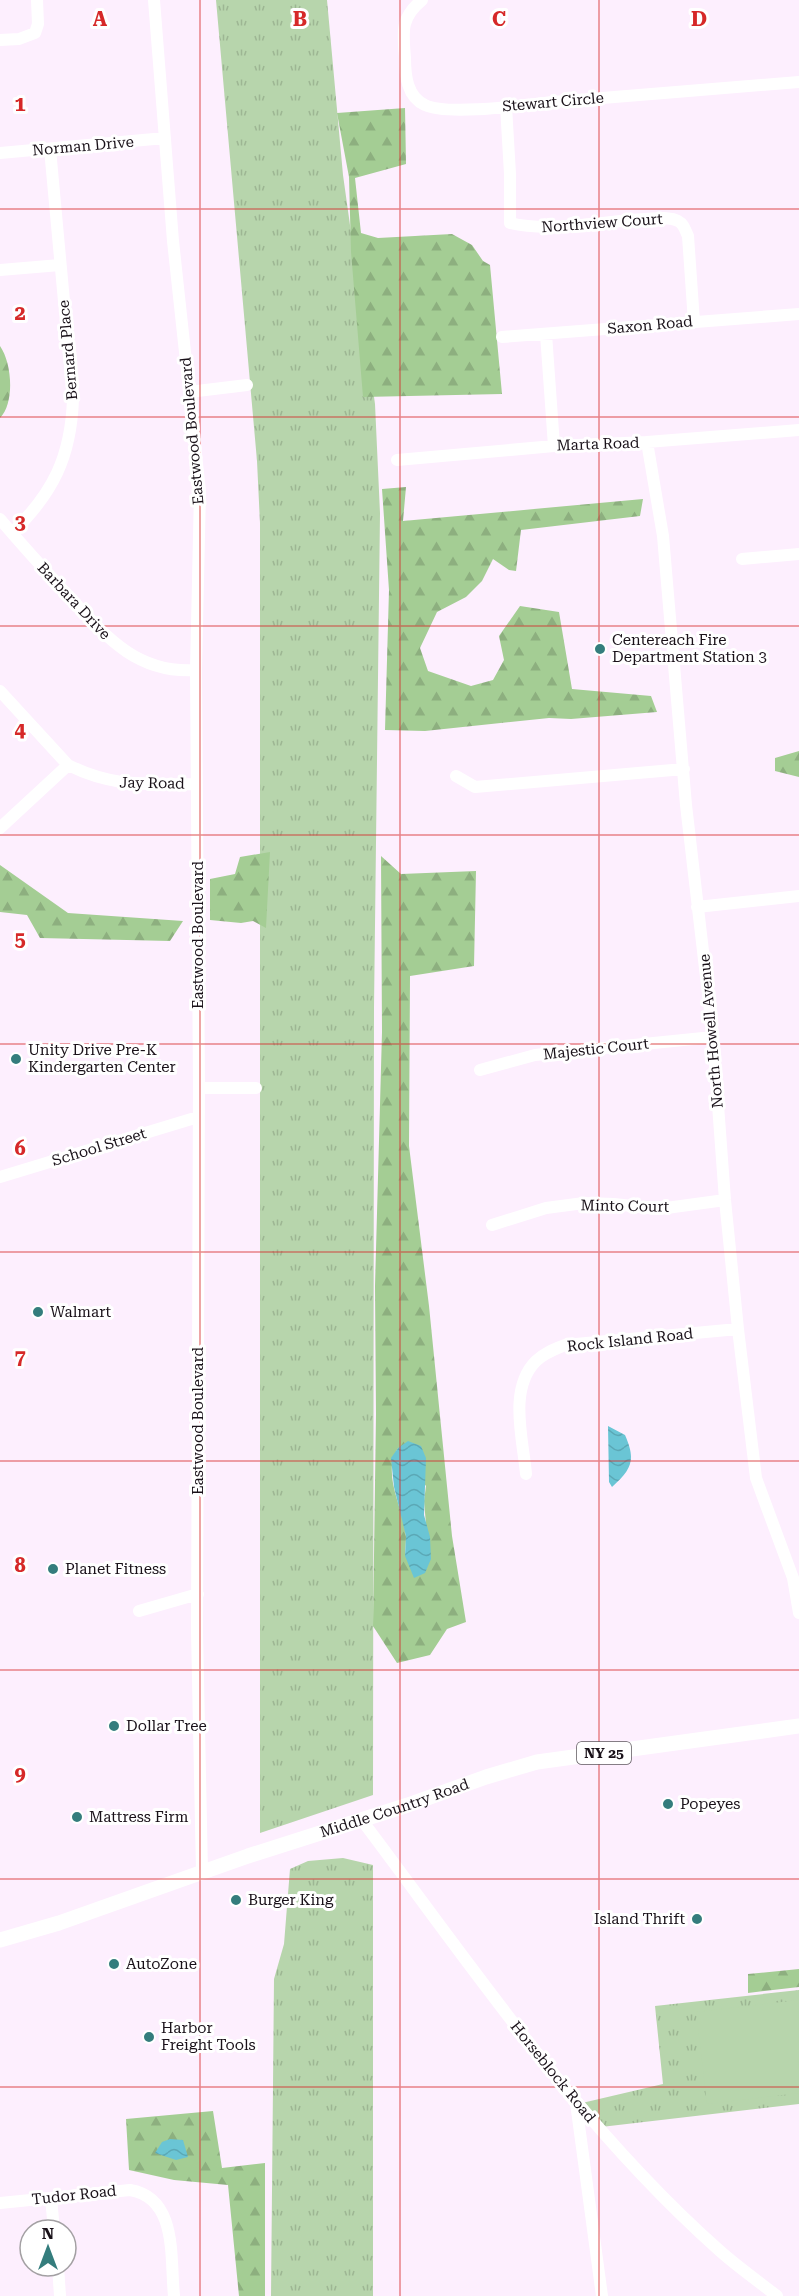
<svg xmlns="http://www.w3.org/2000/svg" width="799" height="2296" font-family="'Roboto Serif',serif">
<defs>
<pattern id="grass-tufts" width="24" height="20" patternUnits="userSpaceOnUse" patternTransform="scale(1.5)"><rect width="24" height="20" fill="#b7d5ac"/><path d="M3 7l-1-3M5 7V3M7 7l1-3M15 17l-1-3M17 17v-4M19 17l1-3" fill="none" stroke="#9db693"/></pattern>
<pattern id="forest-firs" width="22" height="20" patternUnits="userSpaceOnUse" patternTransform="scale(1.5)"><rect width="22" height="20" fill="#a4cd94"/><path d="M5 1l3.5 6h-7zM16 11l3.5 6h-7z" fill="#8daf7f"/></pattern>
<pattern id="water-waves" width="16" height="10" patternUnits="userSpaceOnUse" patternTransform="scale(1.5)"><rect width="16" height="10" fill="#6ac5d5"/><path d="M0 5q4-4 8 0t8 0" fill="none" stroke="#5ba8b6"/></pattern>
</defs>
<rect width="100%" height="100%" fill="#fdeffe"/>
<path fill="url(#grass-tufts)" d="M216,0H327L343,175L375,404L380,513L374,1008L373,1795L260,1833V523L257,461Z
M343,1858L373,1865V2296H271L274,1979L284,1944L290,1869L308,1861Z
M799,1990V2104L601,2127L582,2103L663,2084L655,2006Z"/>
<path fill="url(#forest-firs)" fill-rule="evenodd" d="M405,108L406,164L355,178L361,233L378,238L452,234L472,245L483,261L490,265L502,394L363,397L351,252L349,177L337,113Z
M0,346C12,363 15,403 0,418Z
M406,487L403,521L643,499L640,516L521,530L516,571L509,570L493,559L482,581L466,597L437,612L420,648L428,671L471,686L493,680L504,660L499,636L520,606L559,612L572,689L651,696L657,712L571,719L549,718L425,731L385,730L389,590L382,489Z
M799,751V777L775,771V758Z
M270,852L266,928L253,921L241,923L210,920V879L235,874L240,857Z
M381,856L401,874L476,871L474,966L410,976L409,1146L429,1306L452,1536L466,1622L447,1629L430,1655L397,1663L373,1626L376,1414L375,1286L382,1032ZM398,1448L426,1486L424,1501L426,1524L405,1556C405,1550 406,1543 406,1537C404,1508 381,1475 398,1448Z
M0,865L68,913L183,921L170,941L40,938L27,915L0,912Z
M799,1969V1987L748,1993V1974Z
M213,2111L222,2168L265,2163V2296H239L228,2185L174,2180L129,2170L126,2119Z"/>
<path fill="#b7d5ac" d="M799,2000V2093L707,2104L696,2012Z"/>
<path fill="url(#water-waves)" d="M608,1426L625,1435C636,1460 632,1469 612,1487L609,1482Z
M408,1441L421,1446L426,1458L424,1515L430,1537L431,1559L425,1573L414,1578L405,1556L406,1536L394,1487L391,1458L398,1448Z
M170,2139L183,2140L188,2157L176,2160L155,2153L162,2142Z"/>
<g fill="none" stroke-linecap="round" stroke-linejoin="round">
<path stroke="#fff" stroke-width="12" d="M154,0L173,241L200,491L196,670L199,1085L197,1631L202,1872
M422,0C400,18 403,32 405,58C405,75 407,97 425,105C447,116 525,105 553,102C635,95 717,89 799,82
M0,40L19,39L35,33L38,24L37,0
M506,106L510,174V223C551,233 603,221 645,219C655,219 669,216 678,221C684,224 685,230 688,236L694,322
M0,153L165,138
M0,270L60,265
M546,334L554,446
M502,337L799,314
M189,392L247,385
M647,442L663,536L686,805L713,1037L725,1200L738,1329L756,1478L793,1578L799,1613
M397,460L554,446L647,442L799,430
M0,519C21,544 43,568 64,591C103,633 134,674 196,670
M12,533C53,493 71,457 73,399L50,149
M742,559L799,554
M0,691L68,765C114,788 147,784 197,784
M456,776L475,787L684,769
M0,828L68,765
M697,907L799,896
M480,1070L535,1055L713,1037
M199,1088H256
M0,1177L198,1117
M492,1225L546,1208L584,1203L614,1204L659,1209L725,1200
M526,1474C523,1439 508,1389 536,1361C544,1353 555,1349 565,1345L738,1329
M139,1611L198,1594
M361,1819C474,1969 579,2126 720,2251C738,2267 758,2281 777,2296
M576,2103L602,2296
M51,2198L54,2230
M0,2203L130,2190C178,2198 170,2258 174,2296
M58,2266L60,2296"/>
<path stroke="#fff" stroke-width="15" id="s1" d="M0,1940L59,1923L248,1856L408,1805L486,1777L537,1762L799,1726"/>
</g>
<path fill="none" stroke="#d62828" stroke-width="1.5" stroke-opacity="0.55" d="M200,0V2296M400,0V2296M599,0V2296M0,209H799M0,417H799M0,626H799M0,835H799M0,1044H799M0,1252H799M0,1461H799M0,1670H799M0,1879H799M0,2087H799"/>
<g fill="#347d7d" stroke="#fff" stroke-width="2">
<circle cx="600" cy="649" r="6"/>
<circle cx="16" cy="1059" r="6"/>
<circle cx="38" cy="1312" r="6"/>
<circle cx="53" cy="1569" r="6"/>
<circle cx="114" cy="1726" r="6"/>
<circle cx="668" cy="1804" r="6"/>
<circle cx="77" cy="1817" r="6"/>
<circle cx="236" cy="1900" r="6"/>
<circle cx="697" cy="1919" r="6"/>
<circle cx="114" cy="1964" r="6"/>
<circle cx="149" cy="2037" r="6"/>
</g>
<g text-anchor="middle" stroke-width="6" stroke-linejoin="round" paint-order="stroke">
<rect fill="#fff" stroke="#5e585e" stroke-width="1.5" x="577" y="1742" width="54" height="22" rx="4.5"/>
<g font-size="14" font-weight="bold" fill="#191119">
<text x="604" y="1758">NY 25</text>
</g>
<g font-size="15" fill="#191119" stroke="#fff">
<text transform="translate(553 102) rotate(-5)" y="5">Stewart Circle</text>
<text transform="translate(83 146) rotate(-5)" y="5">Norman Drive</text>
<text transform="translate(602 223) rotate(-4)" y="5">Northview Court</text>
<text transform="translate(650 325) rotate(-5)" y="5">Saxon Road</text>
<text transform="translate(68 350) rotate(-95)" y="5">Bernard Place</text>
<text transform="translate(192 431) rotate(-95)" y="5">Eastwood Boulevard</text>
<text transform="translate(598 444) rotate(-2)" y="5">Marta Road</text>
<text transform="translate(74 601) rotate(47)" y="5">Barbara Drive</text>
<text transform="translate(152 783) rotate(1)" y="5">Jay Road</text>
<text transform="translate(198 935) rotate(-90)" y="5">Eastwood Boulevard</text>
<text transform="translate(711 1031) rotate(-95)" y="5">North Howell Avenue</text>
<text transform="translate(596 1049) rotate(-6)" y="5">Majestic Court</text>
<text transform="translate(99 1147) rotate(-17)" y="5">School Street</text>
<text transform="translate(625 1206) rotate(1)" y="5">Minto Court</text>
<text transform="translate(630 1340) rotate(-6)" y="5">Rock Island Road</text>
<text transform="translate(198 1421) rotate(-90)" y="5">Eastwood Boulevard</text>
<text dy="5" stroke="none"><textPath href="#s1" startOffset="416">Middle Country Road</textPath></text>
<text transform="translate(553 2072) rotate(51)" y="5">Horseblock Road</text>
<text transform="translate(74 2195) rotate(-6)" y="5">Tudor Road</text>
</g>
<g font-size="15" fill="#191119" stroke="#fff" text-anchor="start">
<text x="612" y="645">Centereach Fire<tspan x="612" dy="17">Department Station 3</tspan></text>
<text x="28" y="1055">Unity Drive Pre-K<tspan x="28" dy="17">Kindergarten Center</tspan></text>
<text x="50" y="1317">Walmart</text>
<text x="65" y="1574">Planet Fitness</text>
<text x="126" y="1731">Dollar Tree</text>
<text x="680" y="1809">Popeyes</text>
<text x="89" y="1822">Mattress Firm</text>
<text x="248" y="1905">Burger King</text>
<text x="685" y="1924" text-anchor="end">Island Thrift</text>
<text x="126" y="1969">AutoZone</text>
<text x="161" y="2033">Harbor<tspan x="161" dy="17">Freight Tools</tspan></text>
</g>
</g>
<g font-size="20" text-anchor="middle" font-weight="bold" fill="#d62828" stroke="#fff" stroke-width="6" stroke-linejoin="round" paint-order="stroke">
<text x="100" y="26">A</text>
<text x="300" y="26">B</text>
<text x="499" y="26">C</text>
<text x="699" y="26">D</text>
<text x="20" y="111">1</text>
<text x="20" y="320">2</text>
<text x="20" y="529">3</text>
<text x="20" y="737">4</text>
<text x="20" y="946">5</text>
<text x="20" y="1155">6</text>
<text x="20" y="1364">7</text>
<text x="20" y="1572">8</text>
<text x="20" y="1781">9</text>
</g>
<g transform="translate(48 2248)"><circle r="28" fill="#ffffff" stroke="#a3a0a3" stroke-width="1.5"/>
<path d="M0-4.5L10 22L0 15L-10 22Z" fill="#347d7d"/>
<text y="-9" font-size="16" font-weight="bold" text-anchor="middle" fill="#191119">N</text>
</g>
</svg>
